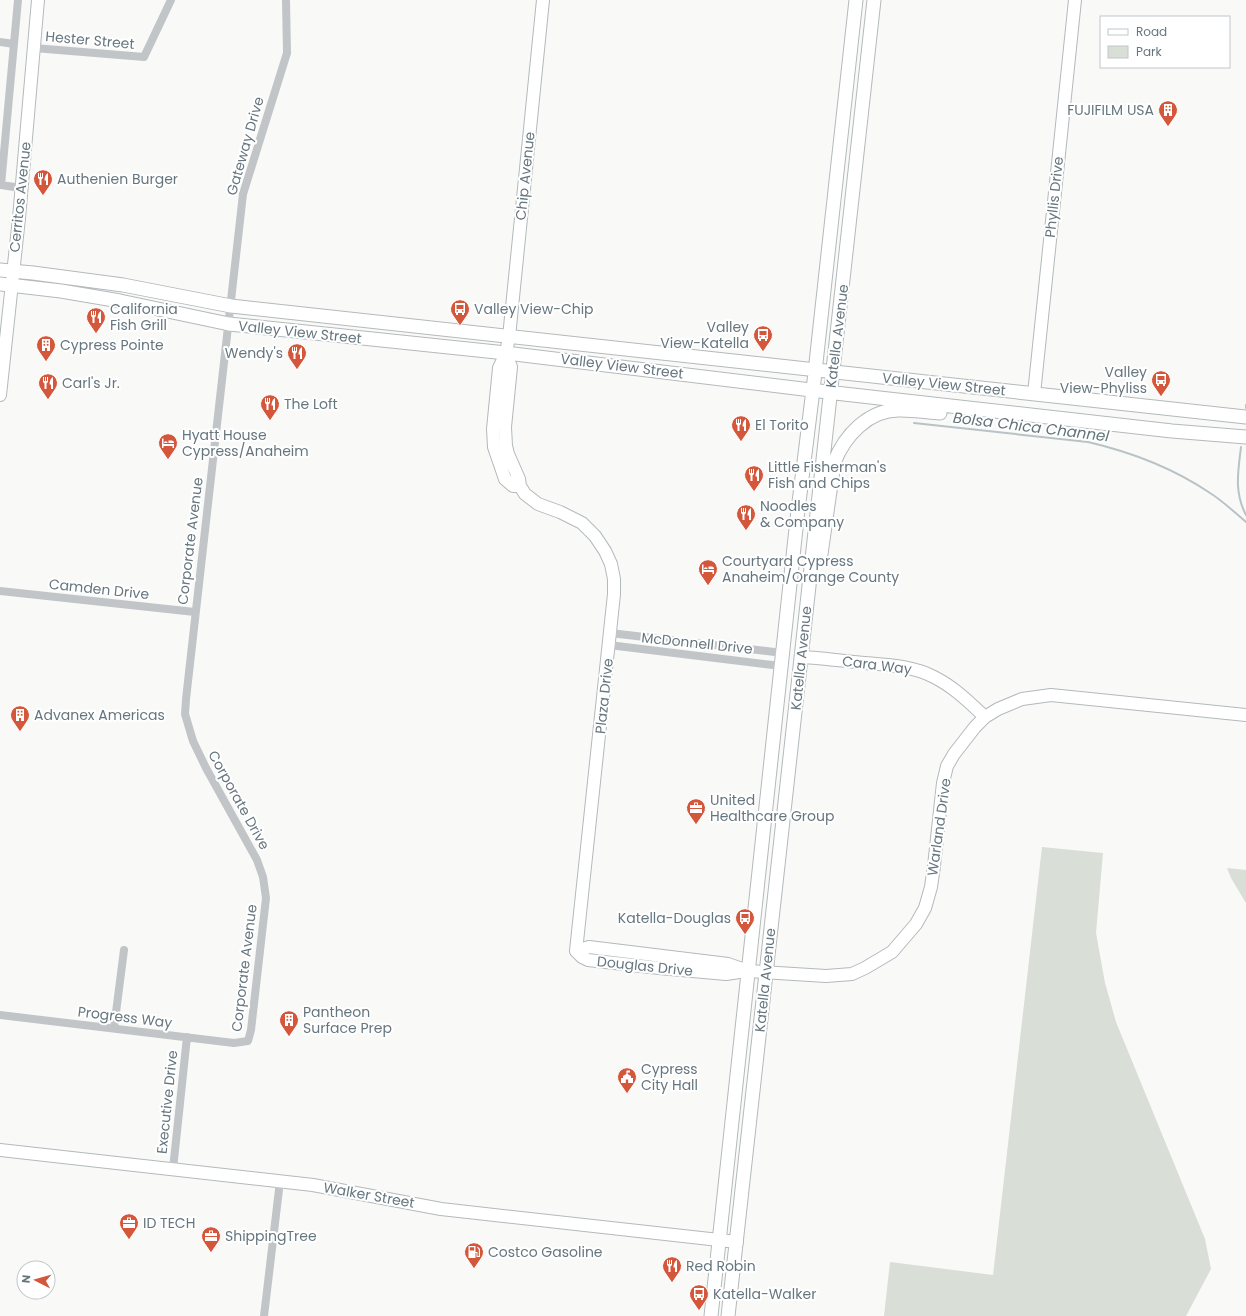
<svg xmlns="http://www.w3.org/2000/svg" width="1246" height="1316" font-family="Poppins,sans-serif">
<rect width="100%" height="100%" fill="#f9f9f7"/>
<path fill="#d9ded7" d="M1042,847L1103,853L1096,933L1105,983L1116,1022L1205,1239L1211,1269L1186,1316H884L890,1262L993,1275Z
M1227,868L1246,870V903L1231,878Z"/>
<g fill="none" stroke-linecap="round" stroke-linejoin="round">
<path stroke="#b8c3c7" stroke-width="2" d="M1246,408V405
M914,423L1088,442C1131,452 1173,468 1210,493C1223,501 1234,512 1246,522
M1241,447C1238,472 1234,492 1246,515"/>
<g stroke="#b3b9bd" stroke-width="14">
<path id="secondary" d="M506,353L511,367L505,427L506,446L508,454L519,479L520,486L525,494L538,504L560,512L582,523L595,536L605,551L611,564L614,579V594L576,951
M1034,394L1075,0
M0,395L19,218L38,0
M520,486H513L505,479L494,447L493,429L499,368L506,353L509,337L543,0
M801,657C822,658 844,661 865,663C889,665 913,666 934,677C954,687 969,702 985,717
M576,951L589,947L728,964L748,971L826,976L852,974L865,968L892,952L916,924L925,908L931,887L934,866L943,783L947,766L954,754L975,727L985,717L998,709L1022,699L1051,695L1246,715
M576,951L582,957L588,960L659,968L726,974L746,971
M0,1150L313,1185L441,1209L737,1242"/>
</g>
<g stroke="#b4b9bc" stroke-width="15">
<path id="primary" d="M0,270L33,273L123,285L231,306L1246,417
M0,284L61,291L120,301L229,324L506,353L844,394L1172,431L1246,437
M821,554L834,463C844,436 869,409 900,410C914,410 927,412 940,413
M711,1316L798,510L813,390L856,0
M728,1316L874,0"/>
</g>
<path stroke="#c1c5c8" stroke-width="8" d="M18,0L1,185L21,188
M0,42L14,44
M34,48L144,57L171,0
M0,591L195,612
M610,633L783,653
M609,645L781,666
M0,1015L234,1043L248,1041L251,1030L266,898L263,877L257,860L206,768L193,741L185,714L186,699L243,194L287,53L286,0
M114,1028L124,950
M173,1169L187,1037
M264,1316L280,1181"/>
<use href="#secondary" stroke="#fff" stroke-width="12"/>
<use href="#primary" stroke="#fff" stroke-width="13"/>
</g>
<defs>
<g id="building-pin" transform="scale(1)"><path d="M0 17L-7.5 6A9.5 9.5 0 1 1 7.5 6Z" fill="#d4573c" stroke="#fff"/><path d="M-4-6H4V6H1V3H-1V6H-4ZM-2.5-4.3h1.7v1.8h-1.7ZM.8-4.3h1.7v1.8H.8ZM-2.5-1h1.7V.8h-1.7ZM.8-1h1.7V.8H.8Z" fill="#fff"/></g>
<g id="restaurant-pin" transform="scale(1)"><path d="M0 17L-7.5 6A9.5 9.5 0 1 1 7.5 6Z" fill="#d4573c" stroke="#fff"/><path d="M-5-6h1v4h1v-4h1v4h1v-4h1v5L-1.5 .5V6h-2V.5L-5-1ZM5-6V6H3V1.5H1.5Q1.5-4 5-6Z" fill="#fff"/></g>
<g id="bus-pin" transform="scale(1)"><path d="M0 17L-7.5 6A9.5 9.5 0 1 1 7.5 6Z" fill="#d4573c" stroke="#fff"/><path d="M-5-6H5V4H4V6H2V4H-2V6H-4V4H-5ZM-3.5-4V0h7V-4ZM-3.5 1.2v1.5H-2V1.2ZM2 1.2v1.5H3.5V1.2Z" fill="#fff"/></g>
<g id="hotel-pin" transform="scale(1)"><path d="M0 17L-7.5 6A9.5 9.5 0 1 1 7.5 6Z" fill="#d4573c" stroke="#fff"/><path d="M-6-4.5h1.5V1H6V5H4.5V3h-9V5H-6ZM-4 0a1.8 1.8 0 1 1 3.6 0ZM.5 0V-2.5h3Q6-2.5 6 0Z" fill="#fff"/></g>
<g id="office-pin" transform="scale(1)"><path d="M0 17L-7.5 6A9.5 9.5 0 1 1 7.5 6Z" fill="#d4573c" stroke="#fff"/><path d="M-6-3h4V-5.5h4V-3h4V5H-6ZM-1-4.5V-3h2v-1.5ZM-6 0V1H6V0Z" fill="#fff"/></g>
<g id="civic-pin" transform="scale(1)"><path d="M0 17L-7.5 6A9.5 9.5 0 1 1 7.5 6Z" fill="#d4573c" stroke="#fff"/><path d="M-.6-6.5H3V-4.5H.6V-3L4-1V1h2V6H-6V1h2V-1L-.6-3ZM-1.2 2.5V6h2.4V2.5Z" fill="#fff"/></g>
<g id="fuel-pin" transform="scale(1)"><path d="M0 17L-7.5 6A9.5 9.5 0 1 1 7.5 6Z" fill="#d4573c" stroke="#fff"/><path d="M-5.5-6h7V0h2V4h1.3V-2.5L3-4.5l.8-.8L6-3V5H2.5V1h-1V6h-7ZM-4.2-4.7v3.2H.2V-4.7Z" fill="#fff"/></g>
</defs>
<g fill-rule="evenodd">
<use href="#building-pin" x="1168" y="110"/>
<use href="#restaurant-pin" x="43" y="179"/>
<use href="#bus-pin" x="460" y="309"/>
<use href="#restaurant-pin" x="96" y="317"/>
<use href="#bus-pin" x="763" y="335"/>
<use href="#building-pin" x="46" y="345"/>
<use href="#restaurant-pin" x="297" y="353"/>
<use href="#bus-pin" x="1161" y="380"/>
<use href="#restaurant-pin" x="48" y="383"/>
<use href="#restaurant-pin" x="270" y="404"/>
<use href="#restaurant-pin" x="741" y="425"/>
<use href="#hotel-pin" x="168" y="443"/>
<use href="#restaurant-pin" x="754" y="475"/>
<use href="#restaurant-pin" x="746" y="514"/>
<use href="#hotel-pin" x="708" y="569"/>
<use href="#building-pin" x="20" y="715"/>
<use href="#office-pin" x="696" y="808"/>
<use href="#bus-pin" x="745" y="918"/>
<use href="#building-pin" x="289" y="1020"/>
<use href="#civic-pin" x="627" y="1077"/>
<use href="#office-pin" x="129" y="1223"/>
<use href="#office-pin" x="211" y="1236"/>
<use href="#fuel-pin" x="474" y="1252"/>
<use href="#restaurant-pin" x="672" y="1266"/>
<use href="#bus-pin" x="699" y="1294"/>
</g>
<g text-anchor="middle" stroke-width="4" stroke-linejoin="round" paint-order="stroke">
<g font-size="14" fill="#66767f" stroke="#fff">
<text transform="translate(90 40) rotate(5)" y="5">Hester Street</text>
<text transform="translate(245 146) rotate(-74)" y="5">Gateway Drive</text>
<text transform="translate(525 176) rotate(-84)" y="5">Chip Avenue</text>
<text transform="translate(20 197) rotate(-84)" y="5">Cerritos Avenue</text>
<text transform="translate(1054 197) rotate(-84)" y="5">Phyllis Drive</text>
<text transform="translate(300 332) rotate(6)" y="5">Valley View Street</text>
<text transform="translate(837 336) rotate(-83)" y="5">Katella Avenue</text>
<text transform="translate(622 366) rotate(7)" y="5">Valley View Street</text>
<text transform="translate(944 384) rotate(6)" y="5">Valley View Street</text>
<text transform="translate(190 541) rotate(-83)" y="5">Corporate Avenue</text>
<text transform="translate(99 589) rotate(6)" y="5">Camden Drive</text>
<text transform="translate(697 643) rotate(6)" y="5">McDonnell Drive</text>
<text transform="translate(801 658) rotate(-84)" y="5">Katella Avenue</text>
<text transform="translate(877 665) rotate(7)" y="5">Cara Way</text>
<text transform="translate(604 696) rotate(-84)" y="5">Plaza Drive</text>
<text transform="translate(239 800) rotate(61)" y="5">Corporate Drive</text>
<text transform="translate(939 827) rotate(-82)" y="5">Warland Drive</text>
<text transform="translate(645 966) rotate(6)" y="5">Douglas Drive</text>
<text transform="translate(244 968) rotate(-83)" y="5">Corporate Avenue</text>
<text transform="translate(765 980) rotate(-84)" y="5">Katella Avenue</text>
<text transform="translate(125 1017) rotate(7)" y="5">Progress Way</text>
<text transform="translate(167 1102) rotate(-84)" y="5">Executive Drive</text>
<text transform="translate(369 1195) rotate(10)" y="5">Walker Street</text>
</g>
<g font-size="14" fill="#66767f" stroke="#fff" text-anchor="start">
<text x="1154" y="115" text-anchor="end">FUJIFILM USA</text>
<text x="57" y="184">Authenien Burger</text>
<text x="110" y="314">California<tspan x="110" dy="16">Fish Grill</tspan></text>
<text x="474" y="314">Valley View-Chip</text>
<text x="749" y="332" text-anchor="end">Valley<tspan x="749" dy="16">View-Katella</tspan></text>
<text x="60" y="350">Cypress Pointe</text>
<text x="283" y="358" text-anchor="end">Wendy's</text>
<text x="1147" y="377" text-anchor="end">Valley<tspan x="1147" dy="16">View-Phyliss</tspan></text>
<text x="62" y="388">Carl's Jr.</text>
<text x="284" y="409">The Loft</text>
<text x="755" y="430">El Torito</text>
<text x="182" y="440">Hyatt House<tspan x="182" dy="16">Cypress/Anaheim</tspan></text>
<text x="768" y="472">Little Fisherman's<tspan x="768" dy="16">Fish and Chips</tspan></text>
<text x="760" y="511">Noodles<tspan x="760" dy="16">&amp; Company</tspan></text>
<text x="722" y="566">Courtyard Cypress<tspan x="722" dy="16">Anaheim/Orange County</tspan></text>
<text x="34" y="720">Advanex Americas</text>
<text x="710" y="805">United<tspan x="710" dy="16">Healthcare Group</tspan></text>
<text x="731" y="923" text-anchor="end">Katella-Douglas</text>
<text x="303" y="1017">Pantheon<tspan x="303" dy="16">Surface Prep</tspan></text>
<text x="641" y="1074">Cypress<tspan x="641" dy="16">City Hall</tspan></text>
<text x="143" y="1228">ID TECH</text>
<text x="225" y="1241">ShippingTree</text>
<text x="488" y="1257">Costco Gasoline</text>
<text x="686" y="1271">Red Robin</text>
<text x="713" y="1299">Katella-Walker</text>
</g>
<g font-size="15" font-style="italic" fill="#617479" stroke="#fff">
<text transform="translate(1031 427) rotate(7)" y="5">Bolsa Chica Channel</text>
</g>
</g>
<rect x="1100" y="16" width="130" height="52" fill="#ffffff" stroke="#c2c8cc"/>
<rect x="1108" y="29" width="20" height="6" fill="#ffffff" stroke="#c2c8cc"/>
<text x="1136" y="36" font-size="12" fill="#66767f">Road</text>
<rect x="1108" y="46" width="20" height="12" fill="#d9ded7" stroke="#c2c8cc"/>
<text x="1136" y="56" font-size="12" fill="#66767f">Park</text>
<g transform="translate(36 1280) rotate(276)"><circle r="19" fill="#ffffff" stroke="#c2c8cc"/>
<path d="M0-3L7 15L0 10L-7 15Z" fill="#d4573c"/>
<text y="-6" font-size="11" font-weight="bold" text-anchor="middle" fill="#66767f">N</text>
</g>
</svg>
